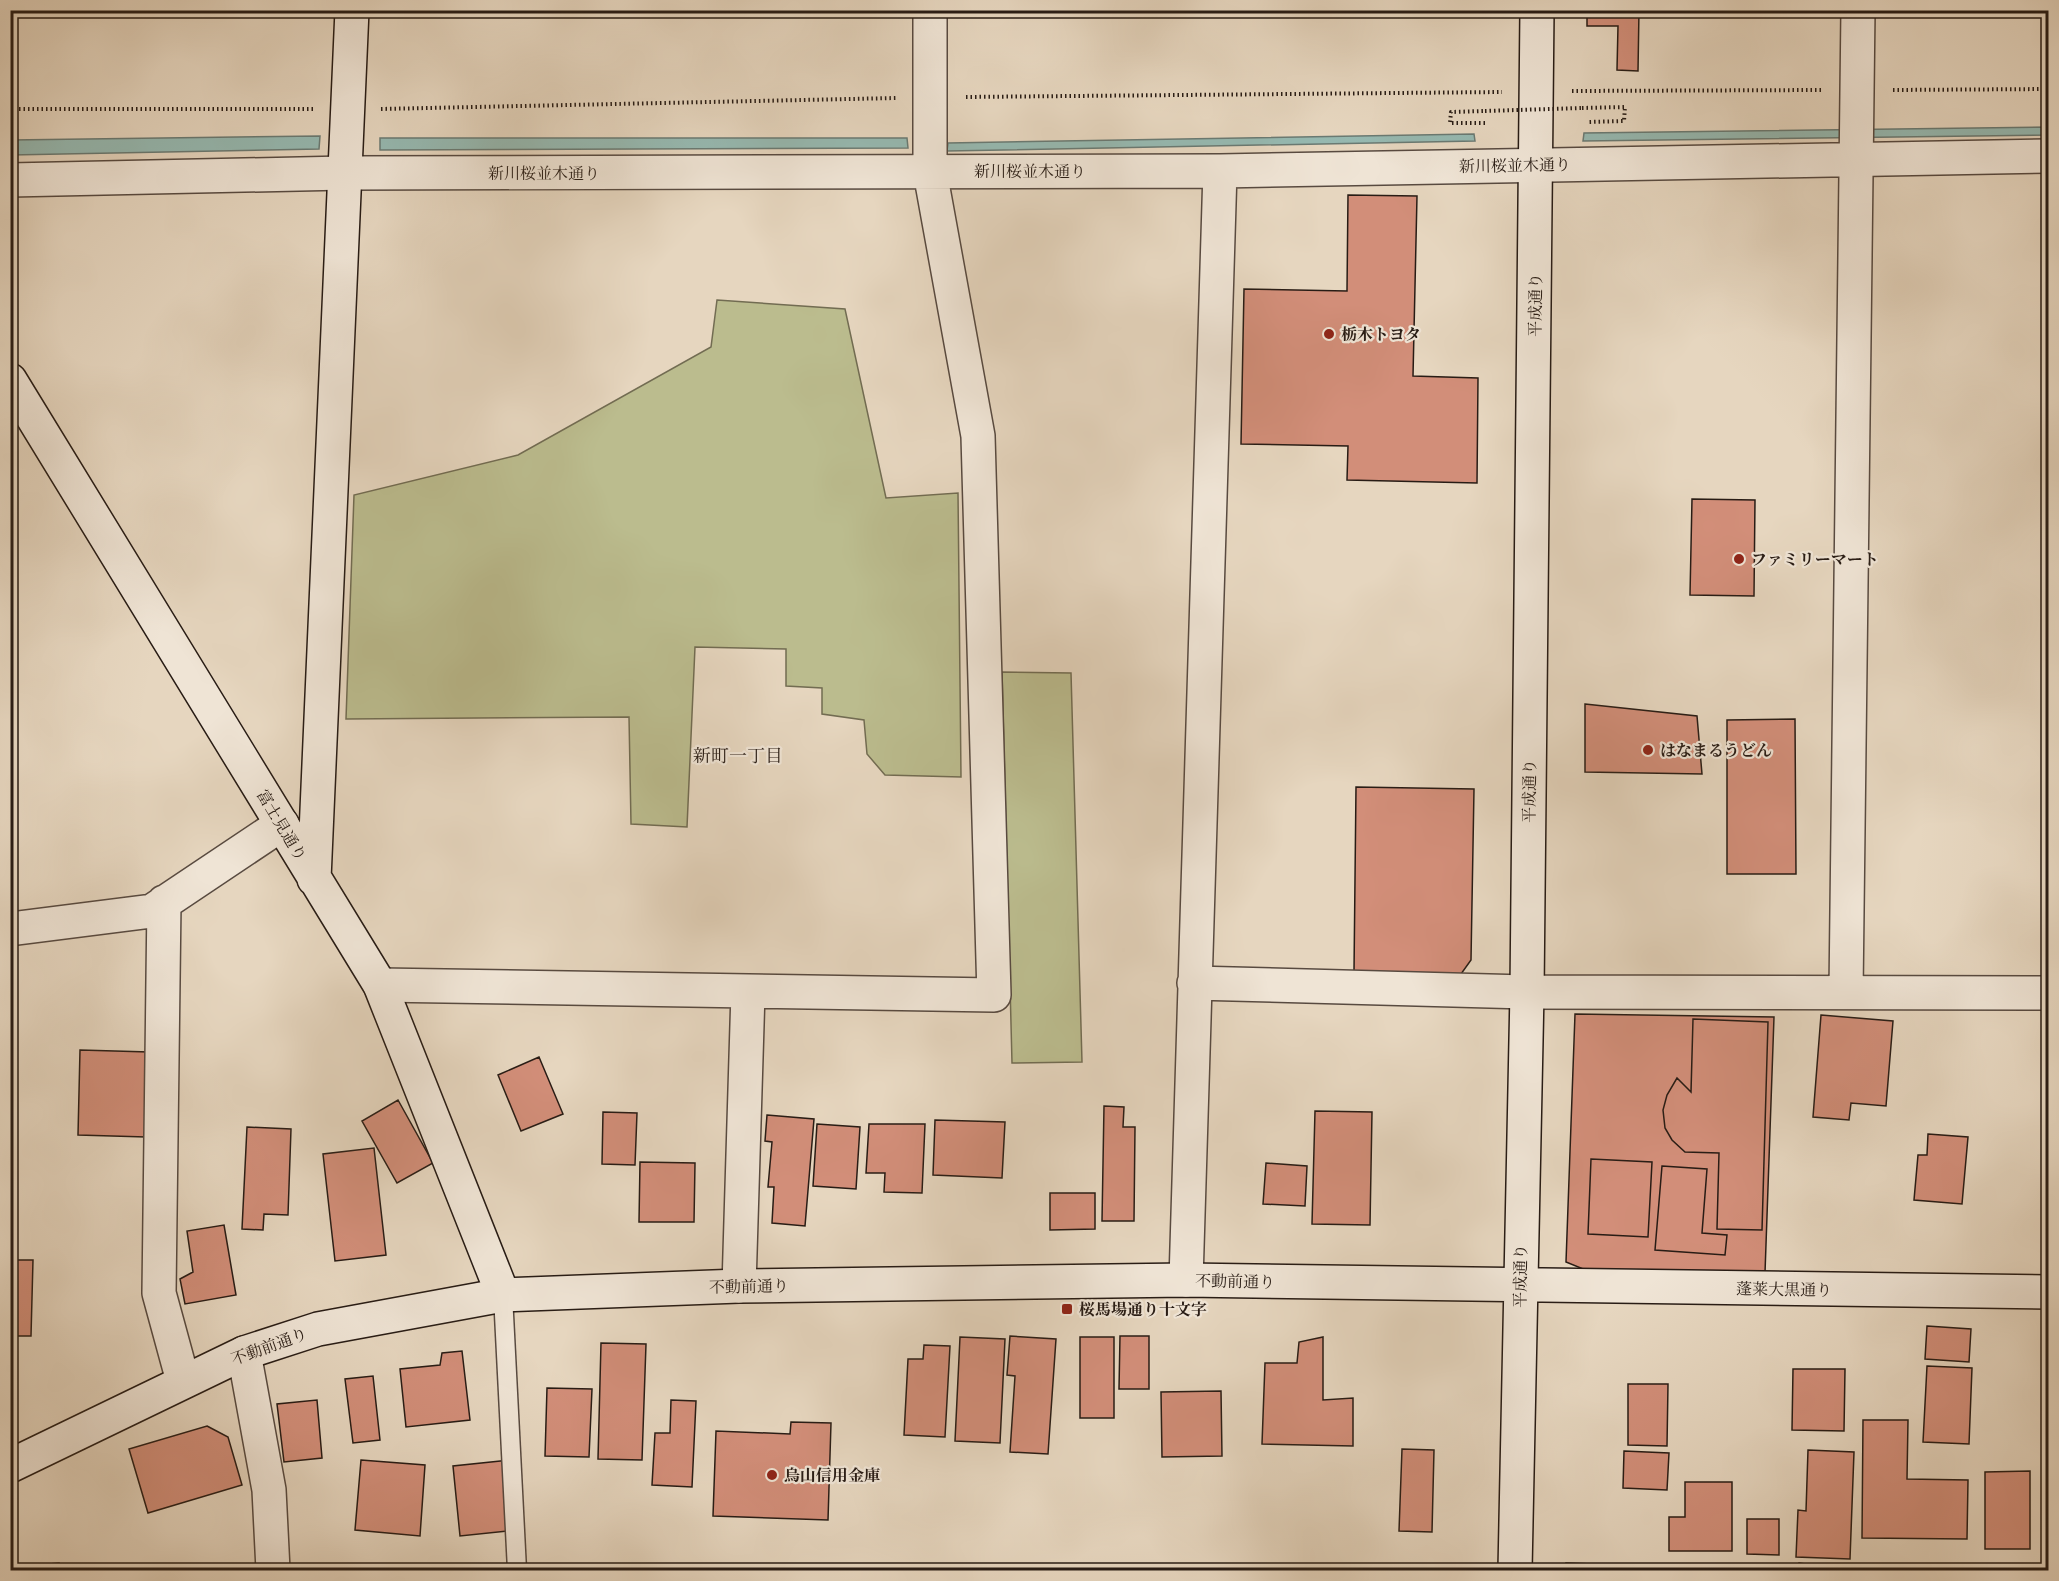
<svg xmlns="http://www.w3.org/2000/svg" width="2059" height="1581" font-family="Vollkorn,'Noto Serif JP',serif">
<rect width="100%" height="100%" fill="#e6d6bf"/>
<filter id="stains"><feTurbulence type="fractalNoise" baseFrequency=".00333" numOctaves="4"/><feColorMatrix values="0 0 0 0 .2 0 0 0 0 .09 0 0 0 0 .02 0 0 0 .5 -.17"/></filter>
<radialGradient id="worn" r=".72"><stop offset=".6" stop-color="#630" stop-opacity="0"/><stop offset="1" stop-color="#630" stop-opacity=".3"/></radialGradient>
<path fill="#bbbc8e" stroke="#726c52" stroke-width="1.5" d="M717,300L845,309L886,498L958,493L961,777L885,775L867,754L864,720L822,714V688L786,686V649L695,647L687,827L631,824L629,717L346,719L354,495L518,455L711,347Z
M1002,672L1071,673L1082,1062L1012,1063Z"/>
<path fill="#96b9b1" stroke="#6a7a73" stroke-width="1.5" d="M2048,127V135L1583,141L1584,133Z
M1474,134L1475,141L947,151L948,143Z
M320,136L319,149L11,155V140Z
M380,138H907L908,148L380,150Z"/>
<path fill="#d28e79" stroke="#281c15" stroke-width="1.5" d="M1587,10H1639L1638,71L1617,70L1618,26H1587Z
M1348,195L1417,196L1413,376L1478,378L1477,483L1347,480L1348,446L1241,444L1244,289L1347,291Z
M1692,499L1755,500L1754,596L1690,595Z
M1585,704L1697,716L1702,774L1585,772Z
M1795,719L1796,874H1727V720Z
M1356,787L1474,789L1471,960L1461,974L1354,972Z
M1575,1014L1774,1017L1765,1273H1593L1566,1262Z
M1821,1015L1893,1021L1886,1106L1851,1103L1849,1120L1813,1117Z
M1693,1019L1768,1022L1762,1230L1717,1229L1719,1153L1685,1152L1672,1140L1665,1128L1663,1110L1667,1095L1677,1078L1691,1092Z
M80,1050L149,1052L146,1137L78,1135Z
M539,1057L563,1114L521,1131L498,1075Z
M398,1100L433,1163L397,1183L362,1121Z
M1104,1106L1124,1107L1123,1127H1135L1134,1221H1102Z
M1315,1111L1372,1112L1370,1225L1312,1224Z
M603,1112L637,1113L635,1165L602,1164Z
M767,1115L814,1119L805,1226L772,1223L774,1187H768L772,1142L765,1141Z
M935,1120L1005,1122L1002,1178L933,1175Z
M817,1124L860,1127L856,1189L813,1186Z
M869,1124H925L922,1193L884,1192L885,1173H866Z
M247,1127L291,1129L288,1215L264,1214L263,1230L242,1229Z
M1928,1134L1968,1137L1962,1204L1914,1200L1918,1155H1927Z
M374,1148L386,1255L335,1261L323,1154Z
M1591,1159L1652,1162L1648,1237L1588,1234Z
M640,1162L695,1163L694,1222H639Z
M1266,1163L1307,1166L1305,1206L1263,1204Z
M1662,1166L1707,1169L1702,1233L1727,1235L1725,1255L1655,1250Z
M1050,1193H1095V1229L1050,1230Z
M224,1225L236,1295L185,1304L180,1279L193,1272L187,1231Z
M10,1260H33L31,1336H10Z
M1927,1326L1971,1329L1969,1362L1925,1359Z
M1010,1336L1056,1339L1048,1454L1010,1452L1015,1376L1007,1375Z
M1120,1336H1149V1389H1119Z
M960,1337L1005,1339L1000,1443L955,1441Z
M1080,1337H1114V1418H1080Z
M1323,1337V1400L1353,1398V1446L1262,1444L1265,1363H1297L1299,1342Z
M601,1343L646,1344L642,1460L598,1459Z
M924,1345L950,1346L945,1437L904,1435L908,1359H923Z
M462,1351L470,1420L406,1427L400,1369L440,1365L442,1353Z
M1927,1366L1972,1368L1969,1444L1923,1442Z
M1793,1369H1845L1844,1431L1792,1430Z
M373,1376L380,1440L353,1443L345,1379Z
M1628,1384H1668L1667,1446L1628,1445Z
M547,1388L592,1389L589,1457L545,1456Z
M1221,1391L1222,1456L1162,1457L1161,1392Z
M317,1400L322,1458L284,1462L277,1404Z
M671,1400L696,1401L692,1487L652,1485L655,1433H670Z
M1863,1420H1908L1907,1479L1968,1480L1967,1539L1862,1538Z
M791,1422L831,1423L828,1520L713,1516L716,1431L790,1434Z
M207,1426L228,1437L242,1485L148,1513L129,1449Z
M1402,1449L1434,1450L1432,1532L1399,1531Z
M1808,1450L1854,1452L1850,1559L1796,1557L1798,1510L1806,1511Z
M1624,1451L1669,1453L1667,1490L1623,1488Z
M361,1460L425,1465L420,1536L355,1530Z
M511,1460L518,1530L460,1536L453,1466Z
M2030,1471V1549H1985V1472Z
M1685,1482H1732V1551H1669V1517H1685Z
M1747,1519H1779V1555L1747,1554Z
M59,1563V1570H15V1567Z
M1566,1563L1649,1566V1570H1566Z
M1799,1563L1844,1570H1798Z"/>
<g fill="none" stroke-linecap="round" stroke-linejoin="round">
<g stroke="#584a40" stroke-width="21">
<path id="lane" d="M503,1295L517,1570"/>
</g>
<g stroke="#584a40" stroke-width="36">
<path id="street" d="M10,180L345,173L1220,171L2048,156
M164,902L159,1293L183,1381
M10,929L152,911L282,824
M1194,983L1527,992L2048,993
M380,985L994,995L978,436L930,172V10
M1846,992L1858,10
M1186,1280L1220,171
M739,1286L748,992
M244,1353L269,1490L273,1570"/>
</g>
<g stroke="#281c15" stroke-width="36">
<path id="secondary" d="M10,380L380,985L503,1295
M314,879L352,10
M10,1466L244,1353L318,1329L503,1295L739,1286L1186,1280L2048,1292
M1515,1570L1527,992L1537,10"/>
</g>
<path stroke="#281c15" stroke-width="4" stroke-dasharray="1.5 3" stroke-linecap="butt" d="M1893,90L2048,89
M1572,91L1823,90
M966,97L1502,92
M1582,108L1625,107L1624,121L1587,122
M10,109H314
M381,109L896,98
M1485,123H1450L1451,112L1485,111"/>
<use href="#lane" stroke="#efe4d5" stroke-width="18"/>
<use href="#street" stroke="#efe4d5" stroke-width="33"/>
<use href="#secondary" stroke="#efe4d5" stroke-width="33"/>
<path stroke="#281c15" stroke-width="4" stroke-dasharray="1.5 3" stroke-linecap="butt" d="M1485,111L1582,108"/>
</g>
<g fill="#8f2418" stroke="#efe4d5" stroke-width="2">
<circle cx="1329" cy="334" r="6"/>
<circle cx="1739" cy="559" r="6"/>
<circle cx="1648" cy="750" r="6"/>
<rect x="1061" y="1303" width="12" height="12" rx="3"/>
<circle cx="772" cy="1475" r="6"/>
</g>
<g text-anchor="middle" stroke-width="4.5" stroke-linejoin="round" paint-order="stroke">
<g font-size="16" fill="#281c15" stroke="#efe4d5">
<text transform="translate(1515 165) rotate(-1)" y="6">新川桜並木通り</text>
<text x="1030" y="177">新川桜並木通り</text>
<text x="544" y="179">新川桜並木通り</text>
<text transform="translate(1535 305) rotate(-89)" y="6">平成通り</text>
<text transform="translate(1529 791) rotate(-89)" y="6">平成通り</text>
<text transform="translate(282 825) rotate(59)" y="6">富士見通り</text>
<text transform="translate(1520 1276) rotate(-89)" y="6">平成通り</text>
<text transform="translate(1235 1281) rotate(1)" y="6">不動前通り</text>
<text transform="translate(749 1286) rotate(-1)" y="6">不動前通り</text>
<text transform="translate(1784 1289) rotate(1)" y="6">蓬莱大黒通り</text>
<text transform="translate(269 1346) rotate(-20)" y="6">不動前通り</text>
</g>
<g font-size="16" font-weight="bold" fill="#281c15" stroke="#efe4d5" text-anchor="start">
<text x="1341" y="340">栃木トヨタ</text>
<text x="1751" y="565">ファミリーマート</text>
<text x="1660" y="756">はなまるうどん</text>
<text x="1079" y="1315">桜馬場通り十文字</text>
<text x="784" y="1481">烏山信用金庫</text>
</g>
<g font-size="18" fill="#281c15" stroke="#efe4d5">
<text x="738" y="762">新町一丁目</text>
</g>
</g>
<rect width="2059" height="1581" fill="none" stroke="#e6d6bf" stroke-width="36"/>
<rect x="12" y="12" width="2035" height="1557" fill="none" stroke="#281c15" stroke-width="3"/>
<rect x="18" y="18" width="2023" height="1545" fill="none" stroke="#281c15" stroke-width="1.5"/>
<rect width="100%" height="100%" filter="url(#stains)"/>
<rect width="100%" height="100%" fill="url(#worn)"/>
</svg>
